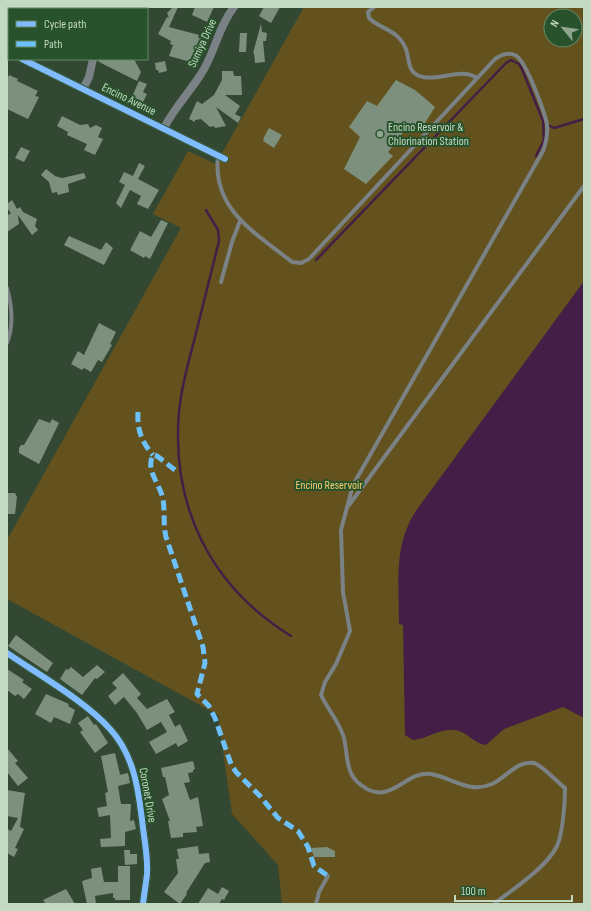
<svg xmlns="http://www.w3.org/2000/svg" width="591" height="911" font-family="'Sofia Sans Condensed',sans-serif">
<rect width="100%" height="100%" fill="#324833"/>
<path fill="#63521d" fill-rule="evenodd" d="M304,7H584V904H282L278,865L232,814L218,715L7,599V540L181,228L153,214L188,151L216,164ZM551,16H575V40H551Z"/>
<path fill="#441e46" d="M584,281V718L563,707L504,729L486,745C475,744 469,734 459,731C442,726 429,739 413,740L405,735L403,625L399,624C399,583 393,543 418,508Z"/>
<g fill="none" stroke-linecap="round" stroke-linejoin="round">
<path stroke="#441e46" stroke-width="2.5" d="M546,124L554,128L584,119
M206,210L218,230L219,241C211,274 202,308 194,341C188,364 181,388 179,412C171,506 210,586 291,636
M316,260L506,63L511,60L519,64L522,69L543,121L544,140L536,156"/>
</g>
<path fill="#7d907e" d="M173,7H178L169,27L199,35L198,38L203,39L194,63L169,56L173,45L170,44L171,41L158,34L167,17L169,18L167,13Z
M195,7H214L207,22L192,15Z
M264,7H280L271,23L259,16Z
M261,24L262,32L267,33L266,41H263L265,62L255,63L254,53H253Z
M240,33H247L246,52H239Z
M98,59H132L135,61L141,72L137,81L103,64L98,61Z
M165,61L167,71L159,73L158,70H156L155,63Z
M222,71H233L234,76H241L242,95H225L240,106L235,114L241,117L238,123L216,107L226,126L215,128L214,126L210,127L201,119L195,120V122L189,119L197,101L202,104L214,95L222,80Z
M9,75L18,79L17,81L38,91L35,96L39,97L28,119L7,109V80Z
M396,80L415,90L435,107L420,131L409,125L388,152L393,156L366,184L344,169L360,137L349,127L367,101L377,106Z
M139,81L147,84L143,92L147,94L142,104L131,99Z
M62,116L80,125L88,124L90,128L96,125L102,128L98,137L103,139L95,155L84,150L87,144L67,135L68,132L57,126Z
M269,128L282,135L274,148L263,141L264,140L263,139Z
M21,147L30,151L24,162L15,158Z
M139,163L145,166L138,179L159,190L148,209L137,204L141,196L130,190L121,208L116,203L125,185L119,182L124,172L133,176Z
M46,169L55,176L62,178L84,173L86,178L68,184L69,192L58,195L57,192L52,193L49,182L41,175Z
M12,200L17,209L20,207L23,212L37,219L35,226L38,230L32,235L18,215L19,224L7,232V216L11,213L7,208V204Z
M161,220L168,223L150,259L145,256L144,258L130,250L140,231L151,237Z
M69,236L101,250L106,242L113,248L104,265L64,245Z
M99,323L116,332L110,344L112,345L102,362L98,360L91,372L84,368L82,370L71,364L78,351L84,355Z
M39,419L50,423L52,419L59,423L39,464L19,453V448L21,445H24Z
M7,493H15L17,497L15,514H7Z
M16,635L53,663L47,672L8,646Z
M97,665L105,672L97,679L95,678L82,695L60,679L66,669L68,670L71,667L83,677Z
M7,669L24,680L22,682L32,689L24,699L18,694L15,696L7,690Z
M123,673L141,694L137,698L147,709L167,699L175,712L169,715L175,727L180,724L188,741L178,747L176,743L156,754L149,742L167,732L161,722L147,730L137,713L124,697L115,705L108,696L117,688L112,683Z
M46,694L69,704L68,706L75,710L70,724L54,717L51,723L35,714Z
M88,716L94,725L96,724L108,743L95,753L80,732L83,730L78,723Z
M7,748L18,761L15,763L28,778L18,786L7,772Z
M115,753L120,774L119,775L128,773L130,783L118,786L121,804H131L130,821L134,820L136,829L125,832V846L101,847L100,839L111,838L110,815L99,817L97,808L107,806L105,793L108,792L101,756Z
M193,761L195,769L193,770V772L188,773L190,782L184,783L190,800L198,797L203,826L196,827L197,832L183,833V837L171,838L168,821H170L162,799L169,795L165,777H163L161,768Z
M7,790L25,793L20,827L24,829L15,848L18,849L14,857L7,853V829L11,831L18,818L7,816Z
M198,846L199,854L209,853L210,862L205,863L186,893L187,894L180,904L164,892L178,873L176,859H179L177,849Z
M327,847L335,851V857H314L311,848Z
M124,850H130V854H137V864L125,865Z
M118,866H130V900H115V898H113V893L95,896L96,904H87L82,881L92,878L91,869L101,867L104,882H118Z
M222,887L229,891L224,900L222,899L219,904H198L208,888L218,894Z
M66,889L75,904H46L43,900Z"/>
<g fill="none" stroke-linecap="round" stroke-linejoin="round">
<path stroke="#7b8285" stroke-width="4" d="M374,7L368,12L369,18C381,30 398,29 406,49C410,61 407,74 423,77C441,81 461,67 477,78
M218,156C212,210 256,233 292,262L301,263L309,259L495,59C501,55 507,52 515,55C526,60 544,111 547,124C548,134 546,143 543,151L353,485L341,530L343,592L350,631L336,664L325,682L321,695C328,710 339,721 344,738C348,755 345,774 361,785C390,808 405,770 431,774C453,778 469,794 492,784C507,777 517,760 534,763C542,765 558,783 565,788C565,803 563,832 557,846C546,868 513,889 494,904
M221,282L232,242L240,221
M7,288C12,306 14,325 7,343
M349,505L584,186
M316,904L319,892L328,876"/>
<path stroke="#7b8285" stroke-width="8" d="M123,9L125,7
M7,52L9,53
M22,59L225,159
M83,89L89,77L93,59
M164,128C174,108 189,93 201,74C215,53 218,27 234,7
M7,653C39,675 85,701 110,729C135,756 139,793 143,828C145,843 148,859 147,874C146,884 144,894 143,904"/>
<path stroke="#6cc0fc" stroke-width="5" stroke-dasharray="10 5" stroke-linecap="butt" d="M138,412C137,429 141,441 153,455
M175,470L157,456L153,455C145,470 160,484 163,499C165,512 163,524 166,537L203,647L205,663L197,694L209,706L215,718L231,764L236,772L260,796L278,818L298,831L308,847L314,866L328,876"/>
<g stroke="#28522b" stroke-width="8">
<path id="cycleway" d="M22,59L225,159
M7,653C39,675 85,701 110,729C135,756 139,793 143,828C145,843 148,859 147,874C146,884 144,894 143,904"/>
</g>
<use href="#cycleway" stroke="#80bcff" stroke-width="6"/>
</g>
<circle fill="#90a690" stroke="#28522b" stroke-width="1.5" cx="380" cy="134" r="4"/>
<g text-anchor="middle" stroke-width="4" stroke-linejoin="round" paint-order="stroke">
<g font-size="12" fill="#c2d9c2" stroke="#28522b">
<text transform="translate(202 43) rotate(-65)" y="4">Sumiya Drive</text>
<text transform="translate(129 99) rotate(26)" y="4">Encino Avenue</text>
<text transform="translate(148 795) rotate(80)" y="4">Coronet Drive</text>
</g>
<g font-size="12" fill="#c2d9c2" stroke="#28522b" text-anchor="start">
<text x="388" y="131">Encino Reservoir &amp;<tspan x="388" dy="14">Chlorination Station</tspan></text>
</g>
<g font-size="12" fill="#f8cd6d" stroke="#28522b">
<text x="329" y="489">Encino Reservoir</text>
</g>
</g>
<rect width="591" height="911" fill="none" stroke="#c2d9c2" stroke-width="16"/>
<rect x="8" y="8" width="140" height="52" fill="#28522b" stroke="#668867"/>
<rect x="16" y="21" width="20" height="6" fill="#80bcff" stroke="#668867"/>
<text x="44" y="28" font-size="12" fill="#c2d9c2">Cycle path</text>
<rect x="16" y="41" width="20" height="6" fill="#6cc0fc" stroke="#668867"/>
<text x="44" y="48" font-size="12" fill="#c2d9c2">Path</text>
<g transform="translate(563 28) rotate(299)"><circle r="19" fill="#28522b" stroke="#668867"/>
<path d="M0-3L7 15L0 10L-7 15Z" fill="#90a690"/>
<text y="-6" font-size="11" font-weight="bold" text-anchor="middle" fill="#c2d9c2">N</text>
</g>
<path d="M455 895v6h117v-6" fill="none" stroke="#c2d9c2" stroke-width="2"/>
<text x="461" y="895" font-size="12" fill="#c2d9c2" stroke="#28522b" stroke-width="3" paint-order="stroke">100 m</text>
</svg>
